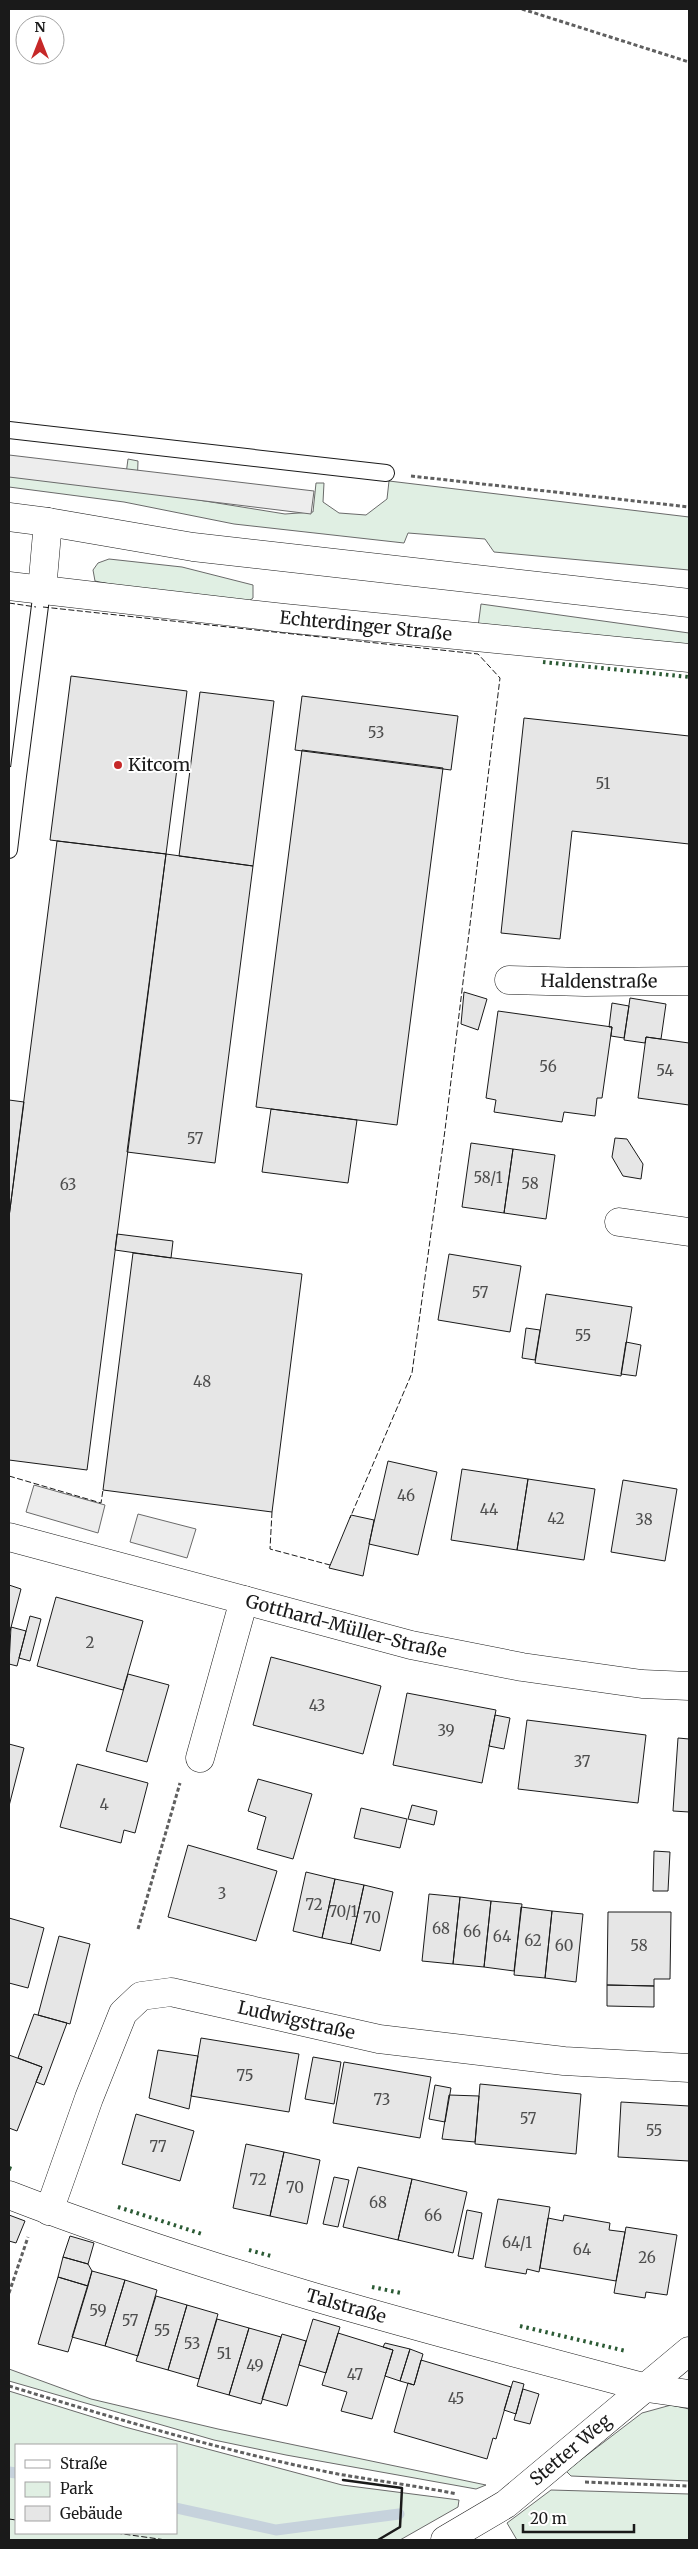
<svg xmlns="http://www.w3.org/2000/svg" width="698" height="2549" font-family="Merriweather,serif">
<rect width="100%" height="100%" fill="#fff"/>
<path fill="#e0efe3" stroke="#6a6a6a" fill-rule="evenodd" d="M128,459L138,461L137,490L285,514L313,512L316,483H324L323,502L339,513L366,515L387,499L389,481L689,517V570L494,552L485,539L408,533L404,543L234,524L124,502L9,487V475L124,489Z
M109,559L182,567L253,585V598L249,601L134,589L95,581L93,570L98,563Z
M481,604L689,633V647L478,627Z
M9,2369L91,2399L218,2429L486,2485L476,2489L286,2455L214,2440L9,2381Z
M9,2391L125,2427L342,2485L459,2500L458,2507L400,2540H9ZM16,2445H176V2533H16Z
M671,2405L689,2409V2481L571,2476L566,2471L642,2413Z
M551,2490L689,2494V2540H517L507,2523Z"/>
<path fill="#ededed" stroke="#6a6a6a" d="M9,455L314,491L311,514L9,477Z
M34,1485L105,1505L98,1533L26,1512Z
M138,1514L196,1529L187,1558L130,1542Z"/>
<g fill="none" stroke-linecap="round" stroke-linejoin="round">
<path stroke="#c6d2dc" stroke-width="11" d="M9,2472L16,2473
M176,2508L276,2530L399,2514"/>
</g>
<path fill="#e6e6e6" stroke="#1a1a1a" d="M71,676L187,691L166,854L50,840Z
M200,692L274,701L253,866L179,856Z
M302,696L458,716L451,770L295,750Z
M524,718L689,736V844L572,831L560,939L501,933Z
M302,750L443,768L397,1125L256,1107Z
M57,841L166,854L87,1470L9,1460V1217Z
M166,854L253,866L215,1163L127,1152Z
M464,992L487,999L478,1030L461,1024Z
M630,998L666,1004L661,1039L646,1037L645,1043L624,1040Z
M612,1003L629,1006L624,1038L611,1036L612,1027H609Z
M498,1011L612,1027L602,1098H597L595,1116L564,1112L562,1122L494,1112L496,1100L486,1098Z
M646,1037L689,1043V1105L638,1098Z
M9,1100L24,1102L9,1217Z
M271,1109L357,1120L348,1183L262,1172Z
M615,1138L627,1139L643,1164L641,1179L623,1176L612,1157Z
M471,1143L513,1149L504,1213L462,1207Z
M513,1149L555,1155L546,1219L504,1213Z
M117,1234L173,1241L171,1258L115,1250Z
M133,1253L302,1274L272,1512L103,1490Z
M449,1254L521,1266L510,1332L438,1320Z
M546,1294L632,1307L621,1376L535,1363Z
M526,1328L540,1330L535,1360L522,1358Z
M626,1342L641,1345L636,1376L621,1374Z
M388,1461L437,1472L418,1555L369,1544Z
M462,1469L528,1479L517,1550L451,1540Z
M528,1479L595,1489L584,1560L517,1550Z
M623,1480L677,1489L665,1561L611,1552Z
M351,1515L374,1520L363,1576L329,1568Z
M9,1585L21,1589L9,1635Z
M56,1597L143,1621L123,1690L37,1666Z
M30,1616L41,1619L30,1661L19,1658Z
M11,1627L26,1631L17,1666L9,1664Z
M271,1657L381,1686L363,1754L253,1725Z
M128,1674L169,1685L147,1762L106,1751Z
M407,1693L496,1710L482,1783L393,1765Z
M495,1715L510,1718L504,1749L489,1746Z
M527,1720L646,1735L638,1803L518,1789Z
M678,1738L689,1739V1812L673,1811Z
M9,1744L24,1748L9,1806Z
M77,1764L148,1783L135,1833L124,1830L121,1843L60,1827Z
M258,1779L312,1794L293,1859L257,1849L266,1817L248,1811Z
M412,1805L437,1811L434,1825L408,1819Z
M361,1808L407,1819L400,1848L354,1838Z
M188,1845L277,1871L256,1941L168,1917Z
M654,1851L670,1852L668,1891H653Z
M306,1872L335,1879L322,1938L293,1931Z
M335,1879L364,1885L351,1944L322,1938Z
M364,1885L393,1892L380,1951L351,1944Z
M429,1894L460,1897L453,1964L422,1961Z
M460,1897L491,1901L484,1967L453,1964Z
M491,1901L522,1904L514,1971L484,1967Z
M521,1907L552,1911L545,1978L514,1975Z
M552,1911L583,1914L576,1982L545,1978Z
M608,1912H671L670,1979H654V1986L607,1985Z
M9,1918L44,1928L28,1988L9,1983Z
M59,1936L90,1944L70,2024L38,2015Z
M607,1985L654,1986V2007L607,2006Z
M34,2014L67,2023L44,2085L36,2082L42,2067L18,2058Z
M201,2038L299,2054L289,2112L191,2096Z
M158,2050L198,2056L189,2109L149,2098Z
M9,2055L42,2067L17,2131L9,2128Z
M313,2057L341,2062L334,2104L305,2099Z
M344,2062L431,2077L420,2138L333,2123Z
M480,2084L581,2094L576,2154L475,2144Z
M435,2085L451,2088L445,2122L429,2119Z
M449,2095L479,2096L475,2142L442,2139Z
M621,2102L689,2106V2161L618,2157Z
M136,2114L194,2131L180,2181L122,2164Z
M246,2144L284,2152L270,2216L233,2208Z
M284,2152L320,2160L307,2224L270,2216Z
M358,2167L412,2179L398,2240L343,2227Z
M334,2177L349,2180L338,2227L323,2224Z
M412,2179L467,2192L453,2253L398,2240Z
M498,2199L550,2207L539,2272L527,2269L526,2274L485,2267Z
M467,2210L482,2213L473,2259L458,2256Z
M9,2215L25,2221L16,2243L9,2241Z
M564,2215L610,2223L609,2230L625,2232L616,2281L540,2268L548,2218L563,2221Z
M626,2227L677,2235L667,2295L646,2292L645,2298L614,2293Z
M70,2236L94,2243L88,2264L63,2257Z
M63,2257L88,2264L92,2271L88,2286L58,2277Z
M92,2271L125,2280L105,2346L72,2337Z
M58,2277L88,2286L68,2352L38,2344Z
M125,2280L157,2290L138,2356L105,2346Z
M156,2296L187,2305L168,2370L136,2361Z
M187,2305L218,2314L199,2379L168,2370Z
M217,2319L249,2328L229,2395L197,2386Z
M313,2319L340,2327L326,2373L299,2365Z
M249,2328L281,2337L261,2404L229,2395Z
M338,2333L393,2350L372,2419L341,2411L347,2392L322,2385Z
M282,2334L306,2341L287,2406L262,2399Z
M385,2343L410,2349L400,2381L385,2376L393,2350L383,2347Z
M410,2349L423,2354L414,2385L400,2381Z
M421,2360L511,2387L496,2439L493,2438L487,2459L394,2432L408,2383L414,2385Z
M513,2381L524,2384L516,2414L504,2410Z
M523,2389L539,2394L530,2424L514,2420Z"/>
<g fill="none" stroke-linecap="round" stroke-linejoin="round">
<g stroke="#1a1a1a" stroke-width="18">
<path id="lane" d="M9,430L386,473
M9,775L18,776L9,850
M18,776L42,590"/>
</g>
<g stroke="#1a1a1a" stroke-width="29">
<g id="street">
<path id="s1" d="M9,586L284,618L689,658"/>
<path d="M42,590L48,522"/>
<path id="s2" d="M509,980L585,982L689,981"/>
<path d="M619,1222L689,1232"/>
<path id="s3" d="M9,1537L411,1645L522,1667L642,1684L689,1686"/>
<path d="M200,1758L244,1600"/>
<path id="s4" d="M9,2195C216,2275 432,2331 647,2388L689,2394"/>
<path id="s5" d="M49,2211L89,2098L123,2013L141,1996L171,1992L379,2039L564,2061L689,2068"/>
<path id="s6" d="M445,2540L506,2504L689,2351"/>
</g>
</g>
<g stroke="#1a1a1a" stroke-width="29">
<path id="secondary" d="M9,517L48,522L193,547L689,603"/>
</g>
<path stroke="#5f5f5f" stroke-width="3" stroke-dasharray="4 2.5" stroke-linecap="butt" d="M522,9L689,62
M411,476L689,507
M138,1929L180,1783
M9,2293L28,2237
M9,2386C117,2419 226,2452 338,2474C378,2481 418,2486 457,2494
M585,2482L689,2486"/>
<use href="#lane" stroke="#fff" stroke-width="16"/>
<use href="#street" stroke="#fff" stroke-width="28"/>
<use href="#secondary" stroke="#fff" stroke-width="28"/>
<path stroke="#2b5a34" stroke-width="4" stroke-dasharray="2.5 4" stroke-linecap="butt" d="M543,662L689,677
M9,2168L12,2169
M118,2207L202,2234
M249,2250L271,2256
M372,2287L401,2293
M520,2326L626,2351"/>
<path stroke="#1a1a1a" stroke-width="1" stroke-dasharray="6 2.5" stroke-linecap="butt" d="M9,603L36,607
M43,607L478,654L500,678L445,1130L412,1373L350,1518
M9,1476L101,1503L103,1490
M272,1512L270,1549L330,1565L331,1562
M9,2519L16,2520
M116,2533L166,2540"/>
<path stroke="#1a1a1a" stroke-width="2.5" d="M343,2480L402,2488L400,2527L378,2540"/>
</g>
<circle fill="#c62828" stroke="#fff" stroke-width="2" cx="118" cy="765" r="5"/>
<g text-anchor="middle" stroke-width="4" stroke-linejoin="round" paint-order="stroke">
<g font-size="15" fill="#4d4d4d">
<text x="376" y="738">53</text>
<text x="603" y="789">51</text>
<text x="548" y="1072">56</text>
<text x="665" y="1076">54</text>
<text x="195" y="1144">57</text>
<text x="488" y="1183">58/1</text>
<text x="530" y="1189">58</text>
<text x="68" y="1190">63</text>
<text x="480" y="1298">57</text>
<text x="583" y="1341">55</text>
<text x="202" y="1387">48</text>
<text x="406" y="1501">46</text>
<text x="489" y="1515">44</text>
<text x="556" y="1524">42</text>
<text x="644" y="1525">38</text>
<text x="90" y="1648">2</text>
<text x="317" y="1711">43</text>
<text x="446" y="1736">39</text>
<text x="582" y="1767">37</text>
<text x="104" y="1810">4</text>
<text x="222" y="1899">3</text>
<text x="314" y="1910">72</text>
<text x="343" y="1917">70/1</text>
<text x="372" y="1923">70</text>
<text x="441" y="1934">68</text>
<text x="472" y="1937">66</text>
<text x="502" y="1942">64</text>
<text x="533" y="1946">62</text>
<text x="564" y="1951">60</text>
<text x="639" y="1951">58</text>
<text x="245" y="2081">75</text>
<text x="382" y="2105">73</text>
<text x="528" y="2124">57</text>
<text x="654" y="2136">55</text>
<text x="158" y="2152">77</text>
<text x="258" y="2185">72</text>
<text x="295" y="2193">70</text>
<text x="378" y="2208">68</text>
<text x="433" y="2221">66</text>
<text x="517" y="2248">64/1</text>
<text x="582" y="2255">64</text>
<text x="647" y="2263">26</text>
<text x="98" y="2316">59</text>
<text x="130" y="2326">57</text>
<text x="162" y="2336">55</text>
<text x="192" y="2349">53</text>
<text x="224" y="2359">51</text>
<text x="255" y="2371">49</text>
<text x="355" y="2380">47</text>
<text x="456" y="2404">45</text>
</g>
<g font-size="18" fill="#1a1a1a" stroke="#fff">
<text dy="6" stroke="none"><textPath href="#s1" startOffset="359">Echterdinger Straße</textPath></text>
<text dy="6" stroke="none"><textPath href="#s2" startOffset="90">Haldenstraße</textPath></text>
<text dy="6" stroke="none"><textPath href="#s3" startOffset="349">Gotthard-Müller-Straße</textPath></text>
<text dy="6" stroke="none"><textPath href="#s5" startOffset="395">Ludwigstraße</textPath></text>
<text dy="6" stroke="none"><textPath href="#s4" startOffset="355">Talstraße</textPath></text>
<text dy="6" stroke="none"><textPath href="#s6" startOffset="155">Stetter Weg</textPath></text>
</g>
<g font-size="18" fill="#1a1a1a" stroke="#fff" text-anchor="start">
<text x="128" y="771">Kitcom</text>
</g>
</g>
<rect width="698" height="2549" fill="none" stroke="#1a1a1a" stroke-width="20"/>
<rect x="15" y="2444" width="162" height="90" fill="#ffffff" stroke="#a3a3a3"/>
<rect x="25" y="2460" width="25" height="8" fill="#ffffff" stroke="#a3a3a3"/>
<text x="60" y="2469" font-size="15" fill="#1a1a1a">Straße</text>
<rect x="25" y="2482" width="25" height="15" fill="#e0efe3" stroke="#a3a3a3"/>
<text x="60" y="2494" font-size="15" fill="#1a1a1a">Park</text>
<rect x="25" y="2506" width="25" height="15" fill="#e6e6e6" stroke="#a3a3a3"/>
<text x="60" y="2519" font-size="15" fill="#1a1a1a">Gebäude</text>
<g transform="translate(40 40)"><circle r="24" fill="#ffffff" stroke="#a3a3a3"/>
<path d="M0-4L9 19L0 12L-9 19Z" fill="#c62828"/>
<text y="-8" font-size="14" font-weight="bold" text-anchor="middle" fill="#1a1a1a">N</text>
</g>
<path d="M523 2524v8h111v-8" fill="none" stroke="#1a1a1a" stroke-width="2.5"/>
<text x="530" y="2524" font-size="15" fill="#1a1a1a" stroke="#ffffff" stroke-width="4" paint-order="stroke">20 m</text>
</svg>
